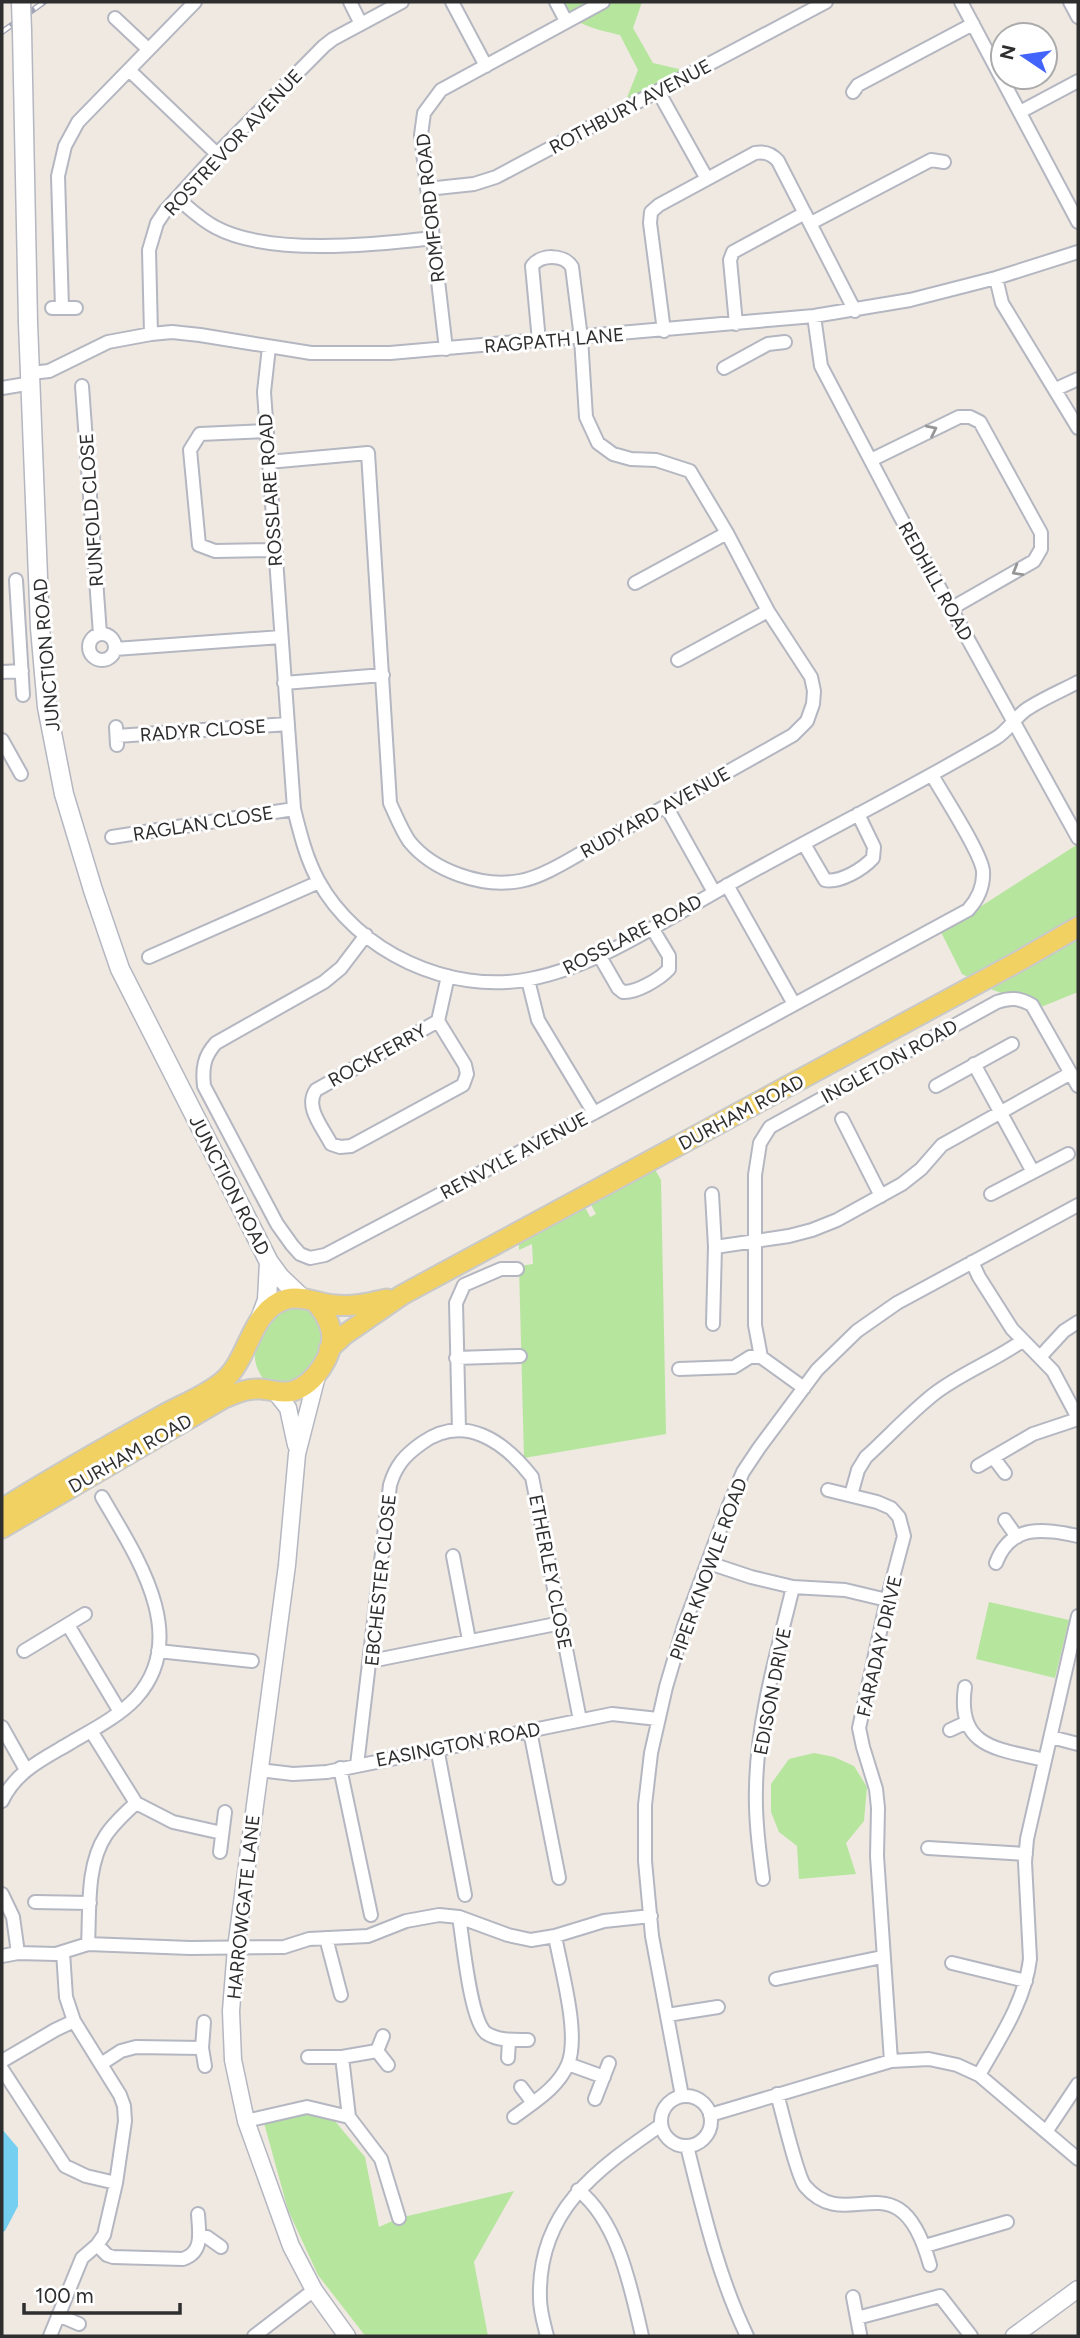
<svg xmlns="http://www.w3.org/2000/svg" width="1080" height="2338" font-family="Figtree,sans-serif">
<rect width="100%" height="100%" fill="#efe9e1"/>
<path fill="#b6e59e" d="M560,2H642L633,28L653,63L683,70L626,100L638,70L620,35C596,29 573,26 560,2Z
M1078,844V992L1041,1007L993,990L962,974L941,932Z
M653,1166L661,1180L666,1434L524,1458L519,1266L533,1264L532,1244L519,1250V1239L584,1205L590,1217L596,1214L589,1201Z
M294,1306L310,1310L325,1327L320,1355L305,1375L288,1385L266,1382C240,1352 263,1320 294,1306Z
M989,1602L1069,1620L1055,1678L976,1659Z
M814,1753L834,1757L854,1766L867,1787L864,1821L846,1843L856,1874L799,1879L797,1846L779,1832L771,1812V1784L789,1759Z
M308,2114L334,2120L365,2157L379,2227L399,2218L514,2191L474,2262L488,2336H366L363,2333L318,2275L288,2210L264,2123Z"/>
<path fill="#75cff0" d="M2,2129L18,2148V2206L5,2231L2,2232Z"/>
<g fill="none" stroke-linecap="round" stroke-linejoin="round">
<g stroke="#b4b7c1" stroke-width="16">
<path id="minor" d="M350,2L361,24
M452,2L486,66
M556,2L566,21
M961,2L1078,222
M1070,2L1078,17
M115,18L148,49
M129,70L217,154
M658,91L707,179
M853,92L858,85L973,24
M1020,112L1078,81
M427,189L474,184L496,177L826,2
M177,198C189,208 201,220 215,227C268,256 374,245 433,238
M811,223L931,160L944,162
M996,278L1002,303L1078,428
M52,308H76
M62,308L58,176L65,146L78,122L195,2
M814,316L821,366L901,518L1078,838
M736,324L730,260L733,252L805,213
M664,331L650,223L651,212L659,205L755,153C765,151 772,154 778,161L855,311
M151,334L149,250L157,223L165,211L217,154L324,46L333,39L402,2
M269,347L264,392L294,809C300,833 306,858 318,880C357,952 450,995 530,979C596,966 655,926 712,894C806,840 903,793 996,738C1008,731 1015,717 1027,709C1042,699 1061,691 1078,682
M446,349L421,135L424,113L441,90L603,2
M724,368L768,344L785,342
M31,373L49,371L108,342L151,334L172,332L200,335L311,353H390L814,316L910,300L996,278L1078,252
M82,386L100,634
M2,388L32,383
M1056,389L1078,379
M266,431L200,434L190,450L199,545L215,551L274,550
M871,460L959,417H970L980,422L1041,533V549L1034,561L952,608
M268,462L368,453L390,803C396,816 401,829 409,841C433,871 482,888 520,881C544,877 575,856 597,844C663,808 728,772 793,735L807,721L813,704L814,691L811,677L768,611L727,533L690,471L656,460L631,459L613,454L598,443L586,417L581,338L572,267C564,254 541,254 532,266L539,341
M16,580L23,695
M635,583L727,533
M89 647a13 13 0 1 1 26 0a13 13 0 1 1-26 0Z
M115,649L281,637
M678,660L768,611
M2,672L22,671
M284,683L383,675
M116,727L117,745
M117,736L288,724
M2,740L21,774
M666,806L714,892
M112,837L294,809
M804,844L825,880C840,883 863,869 873,858L874,847L858,814
M727,885L794,1004
M366,935L341,968L324,982L216,1043C204,1056 202,1068 204,1086L277,1224L292,1245L300,1254L310,1258L325,1255L594,1113L968,910C978,899 984,887 983,871C981,852 943,795 932,775
M599,955L618,988L623,992C636,993 660,979 669,969V956L652,928
M149,957L319,882
M528,980L538,1020L594,1113
M438,1021L316,1090C304,1107 323,1128 331,1144L340,1147L351,1146L463,1085L467,1074L465,1065L438,1021L448,976
M974,1064L1033,1172
M936,1086L1012,1044
M842,1119L881,1196
M712,1194L715,1247L713,1324
M991,1194L1068,1154
M715,1247L789,1236L812,1230L837,1220L902,1184L921,1169L942,1145L1071,1073
M972,1262L979,1277L1012,1329L1053,1371L1078,1418
M1040,1357L1064,1331L1078,1322
M456,1358L520,1356
M679,1369L734,1367L750,1357H761
M804,1388L761,1357L755,1325V1175L760,1143L770,1127L997,1002C1011,997 1019,998 1032,1005L1078,1086
M459,1430L456,1303L464,1285L501,1269H517
M993,1457L1005,1473
M978,1466L1033,1434L1078,1419
M828,1490L877,1502L891,1508L899,1517L904,1536L887,1600L859,1728L863,1747L876,1789L878,1808L877,1856L891,2061
M851,1495L858,1470L866,1457C888,1437 910,1413 934,1394C961,1373 994,1361 1022,1341
M1005,1520L1017,1537
M453,1556L469,1640
M709,1563L751,1577L793,1587L845,1590L887,1600
M996,1563C1011,1523 1044,1529 1078,1536
M68,1625L120,1712
M24,1651L85,1614
M158,1651L252,1661
M371,1661L561,1623
M965,1687C956,1748 998,1749 1045,1760
M2,1727L25,1768
M950,1730L965,1723
M91,1731L136,1803L173,1822L222,1833
M530,1731L559,1878
M1051,1737L1078,1744
M437,1748L465,1895
M357,1765L390,1485C396,1465 405,1455 422,1443C464,1413 504,1441 532,1477L580,1720
M340,1768L371,1915
M259,1770L293,1774L327,1772L612,1714L658,1719
M2,1801C16,1771 43,1759 70,1743C92,1730 118,1717 136,1698C192,1636 135,1554 102,1497
M928,1848L1026,1854
M220,1852L225,1812
M763,1879C759,1849 755,1818 756,1788C757,1720 777,1653 793,1587
M2,1894L13,1917L18,1953
M35,1902L90,1903
M459,1917C463,1940 470,2020 486,2033C498,2041 515,2040 528,2040
M326,1938L341,1995
M88,1944C90,1909 86,1865 106,1835C114,1823 125,1813 136,1803
M2,1956L18,1953L56,1954L88,1944L190,1948L284,1947L309,1939L368,1936L406,1921L439,1915L459,1917L508,1935L531,1940L555,1936L604,1921L651,1916
M952,1963L1026,1981
M776,1979L882,1957
M667,2015L718,2007
M204,2022L202,2048L205,2066
M377,2051L383,2036
M308,2057H342L377,2051L388,2065
M342,2057L349,2117
M508,2058L509,2040
M2,2061L55,2030L74,2021
M101,2064L121,2051L136,2047L202,2048
M568,2064L604,2077
M2,2069L65,2166L86,2176L116,2183
M979,2075C1000,2038 1025,2001 1030,1959L1025,1862L1027,1839L1078,1616
M521,2087L533,2103
M777,2094C782,2111 797,2176 805,2186C849,2238 899,2153 930,2265
M682,2096L652,1936L645,1861V1805L651,1753L666,1687L684,1626L729,1505L743,1472L759,1448L817,1370L857,1331L897,1303L1078,1205
M661 2121a25 25 0 1 1 50 0a25 25 0 1 1-50 0Z
M595,2099L609,2063
M710,2115L891,2061L929,2059L957,2065L979,2075L1078,2159
M514,2117C534,2102 558,2088 568,2064C580,2034 561,1969 555,1936
M246,2121L307,2107L349,2117L381,2159L399,2218
M1046,2132L1078,2084
M687,2146C703,2210 718,2276 747,2336
M578,2190C618,2221 631,2288 642,2336
M199,2235L207,2237L221,2247
M97,2245L107,2255L113,2257L183,2259C204,2252 199,2232 198,2214
M925,2246L1007,2222
M853,2297L860,2334
M58,2315L79,2324
M857,2318L940,2296L971,2336
M50,2336L82,2258L97,2245L104,2235L116,2183L125,2121L124,2106L120,2095L74,2021L66,1997L63,1952
M254,2336L314,2290
M547,2336C544,2324 540,2311 540,2299C537,2211 596,2170 661,2125"/>
</g>
<g stroke="#b4b7c1" stroke-width="19">
<path id="tertiary" d="M318,1372L297,1454L287,1565L236,1948L231,2011L233,2060L246,2121L291,2246L314,2290L347,2336
M276,1393L288,1408L296,1445
M1014,2336L1078,2289"/>
</g>
<g stroke="#b4b7c1" stroke-width="21">
<path id="secondary" d="M22,31L28,323L40,628L47,707L64,794L93,890L120,969L269,1262L280,1277L302,1298
M260,1319L267,1300L269,1262"/>
</g>
<g stroke="#c9c9c9" stroke-width="23">
<path id="primary" d="M329,1349L344,1335L402,1295L1021,960L1078,927
M2,1509C54,1476 109,1445 163,1415C183,1404 205,1396 223,1381C250,1359 250,1309 287,1299C303,1295 319,1304 335,1305C353,1307 369,1303 387,1299
M2,1528L224,1398C237,1393 247,1388 261,1389C272,1390 282,1394 293,1391C315,1384 336,1353 331,1330C328,1318 323,1310 315,1302"/>
</g>
<use href="#minor" stroke="#fff" stroke-width="12"/>
<use href="#tertiary" stroke="#fff" stroke-width="16"/>
<use href="#secondary" stroke="#fff" stroke-width="18"/>
<use href="#primary" stroke="#f2d163" stroke-width="19"/>
<g stroke="#a3a6b8" stroke-width="6">
<path id="rail" d="M2,32L44,2"/>
</g>
<use href="#rail" stroke="#fff" stroke-width="3.5" stroke-dasharray="10" stroke-linecap="butt"/>
<g stroke="#b4b7c1" stroke-width="21" stroke-linecap="butt">
<path id="secondary-bridge" d="M21,2L22,31"/>
</g>
<use href="#secondary-bridge" stroke="#fff" stroke-width="18"/>
</g>
<defs><path id="oneway-chevron" d="M-2-3.5L2.5 0L-2 3.5" fill="none" stroke-width="1.6" stroke-linecap="round" stroke-linejoin="round" transform="scale(1.75)"/></defs>
<g stroke="#969696">
<use href="#oneway-chevron" transform="translate(932 430) rotate(-26)"/>
<use href="#oneway-chevron" transform="translate(1017 571) rotate(150)"/>
</g>
<g text-anchor="middle" stroke-width="6" stroke-linejoin="round" paint-order="stroke">
<g font-size="19" fill="#2e2e2e" stroke="#fff">
<text transform="translate(630 106) rotate(-28)" y="7">ROTHBURY AVENUE</text>
<text transform="translate(233 142) rotate(-47)" y="7">ROSTREVOR AVENUE</text>
<text transform="translate(430 208) rotate(-96)" y="7">ROMFORD ROAD</text>
<text transform="translate(554 340) rotate(-5)" y="7">RAGPATH LANE</text>
<text transform="translate(270 490) rotate(-94)" y="7">ROSSLARE ROAD</text>
<text transform="translate(91 510) rotate(-94)" y="7">RUNFOLD CLOSE</text>
<text transform="translate(936 581) rotate(61)" y="7">REDHILL ROAD</text>
<text transform="translate(46 655) rotate(-95)" y="7">JUNCTION ROAD</text>
<text transform="translate(203 730) rotate(-4)" y="7">RADYR CLOSE</text>
<text transform="translate(655 812) rotate(-29)" y="7">RUDYARD AVENUE</text>
<text transform="translate(203 823) rotate(-9)" y="7">RAGLAN CLOSE</text>
<text transform="translate(632 934) rotate(-27)" y="7">ROSSLARE ROAD</text>
<text transform="translate(377 1055) rotate(-29)" y="7">ROCKFERRY</text>
<text transform="translate(889 1061) rotate(-29)" y="7">INGLETON ROAD</text>
<text transform="translate(741 1112) rotate(-28)" y="7">DURHAM ROAD</text>
<text transform="translate(514 1155) rotate(-28)" y="7">RENVYLE AVENUE</text>
<text transform="translate(230 1185) rotate(63)" y="7">JUNCTION ROAD</text>
<text transform="translate(130 1453) rotate(-30)" y="7">DURHAM ROAD</text>
<text transform="translate(708 1569) rotate(-70)" y="7">PIPER KNOWLE ROAD</text>
<text transform="translate(551 1572) rotate(79)" y="7">ETHERLEY CLOSE</text>
<text transform="translate(380 1580) rotate(-84)" y="7">EBCHESTER CLOSE</text>
<text transform="translate(879 1646) rotate(-77)" y="7">FARADAY DRIVE</text>
<text transform="translate(772 1691) rotate(-79)" y="7">EDISON DRIVE</text>
<text transform="translate(458 1744) rotate(-11)" y="7">EASINGTON ROAD</text>
<text transform="translate(243 1907) rotate(-84)" y="7">HARROWGATE LANE</text>
</g>
</g>
<rect width="1080" height="2338" fill="none" stroke="#2e2e2e" stroke-width="7"/>
<g transform="translate(1024 56) rotate(283)"><circle r="33" fill="#ffffff" stroke="#ababab" stroke-width="2"/>
<path d="M0-5L12 26L0 18L-12 26Z" fill="#4264fb"/>
<text y="-10" font-size="19" font-weight="bold" text-anchor="middle" fill="#2e2e2e">N</text>
</g>
<path d="M24 2303v10h156v-10" fill="none" stroke="#2e2e2e" stroke-width="3.5"/>
<text x="35" y="2303" font-size="21" fill="#2e2e2e" stroke="#ffffff" stroke-width="5" paint-order="stroke">100 m</text>
</svg>
